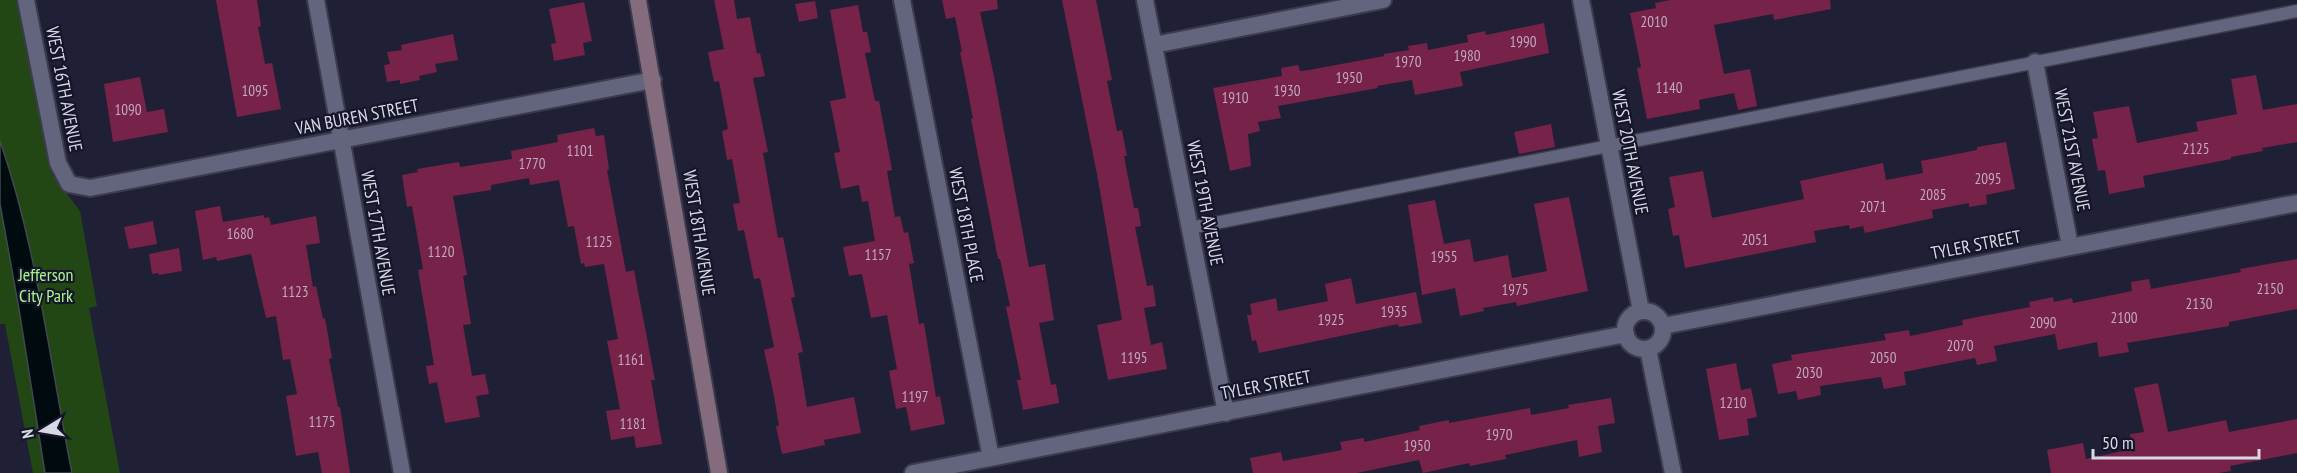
<svg xmlns="http://www.w3.org/2000/svg" width="2297" height="473" font-family="'PT Sans Narrow',sans-serif">
<rect width="100%" height="100%" fill="#1f2035"/>
<path fill="#234714" d="M0,0H18L52,174L80,211L97,306L89,308L120,473H33L5,324H0Z"/>
<path fill="#000b10" stroke="#404850" stroke-width="1.5" d="M0,141C37,248 50,362 72,473H45L19,309L0,204Z"/>
<path fill="#772248" d="M216,0H257L261,26L258,27L265,64L272,63L281,109L237,117Z
M714,0H734L737,19L750,17L757,54L760,53L765,76L753,78L768,152L763,153L778,238L783,237L795,297L791,298L803,352L798,353L807,407L854,397L861,433L824,440L825,445L782,454L776,426H779L774,396L764,350L774,347L760,278L754,279L744,230L738,231L733,204L740,203L732,159L727,160L722,131L728,129L719,81L714,82L708,52L724,49Z
M942,0H997L998,9L980,12L994,76L1029,267L1045,264L1054,320L1039,323L1051,385L1056,384L1059,403L1023,410L1017,380H1021L1006,307L1010,306L1000,259H998L971,119L973,118L960,52H962L955,17L946,19Z
M1062,0H1096L1112,80L1107,81L1117,131L1122,130L1127,156H1124L1134,208H1138L1141,226L1135,227L1147,286L1153,285L1156,306L1144,308L1151,345L1162,342L1167,369L1108,380L1097,325L1122,320L1097,174Z
M1670,0H1830L1831,9L1774,20L1773,14L1714,25L1724,74L1750,69L1757,106L1738,110L1734,93L1699,100L1700,109L1647,119L1637,68L1641,67L1630,13L1656,8L1655,3Z
M815,1L818,18L799,22L795,4Z
M584,2L592,41L583,43L585,55L554,61L551,44L556,43L549,9Z
M858,5L863,32H867L871,52L865,53L875,101H879L892,170L887,171L895,217L900,216L904,233L908,232L914,263L909,264L919,324L924,323L936,397L940,396L945,424L911,431L906,407L896,409L889,371L897,369L887,315L871,318L862,274L849,276L843,247L875,241L868,201L862,202L859,185L841,189L834,153L840,152L830,101L846,98L830,10Z
M1544,23L1549,53L1460,72L1463,86L1415,95L1412,80L1377,86L1378,88L1278,106L1281,118L1258,122L1260,131L1248,134L1251,166L1230,171L1213,88L1282,76L1281,68L1298,65L1300,71L1309,70L1384,56V54L1409,50L1408,46L1427,43L1428,50L1468,42L1467,35L1485,31L1486,35Z
M453,34L458,60L435,64L437,72L419,76L420,80L400,84V80L387,82L384,65L390,64L387,52L402,50L401,45Z
M2256,75L2263,110L2297,104V142L2262,148L2263,151L2231,157V159L2143,176L2145,187L2109,194L2105,170L2098,171L2092,139L2098,138L2093,112L2129,106L2137,143L2198,131L2196,122L2237,114L2231,79Z
M140,77L147,112L164,109L168,132L113,142L104,84Z
M1551,124L1555,147L1519,154L1514,132Z
M594,128L596,136L604,135L609,169L607,170L626,272L634,270L655,380H651L662,444L636,448L634,436L611,440L606,411L620,409L607,341L618,339L604,264L585,267L584,263L581,264L574,226L568,227L559,180L530,185L529,178L491,185V190L453,196L467,275L463,276L471,324L463,325L472,376L485,374L489,394L476,396L480,417L445,423L437,382L429,384L426,366L434,365L418,270L423,269L412,206L407,207L402,175L418,172L417,169L459,162L460,167L512,159L511,151L558,142L557,135Z
M2006,142L2015,189L1986,195L1987,204L1969,207V203L1932,210L1933,218L1865,233L1863,226L1850,229L1849,225L1814,231L1816,242L1685,268L1679,235L1673,236L1668,209L1675,207L1669,177L1703,171L1712,218L1804,199L1800,181L1883,163L1886,180L1923,173L1921,161L1977,150V147Z
M1569,197L1588,291L1517,306L1516,302L1483,308L1484,311L1460,316L1455,288L1422,295L1408,205L1435,200L1444,244L1470,239L1474,262L1508,255L1512,278L1547,271L1534,204Z
M220,206L223,222L264,215V218L269,217L271,225L316,216L320,243L306,245L313,287L316,286L323,319L325,318L332,358L329,359L338,407H340L350,473H322L318,452L296,456L286,396L297,394L290,359L283,360L276,316L266,318L251,254L217,261L216,257L203,260L195,211Z
M153,221L157,244L129,249L124,227Z
M179,248L182,271L159,275L158,273L152,274L149,254Z
M2297,259V309L2229,322V326L2127,343L2129,352L2099,357L2097,342L2058,350L2055,334L1994,346L1997,361L1977,365L1975,358L1904,372L1906,385L1884,389L1881,377L1820,386L1821,395L1798,400L1796,391L1778,394L1772,364L1792,360L1791,355L1886,340L1884,334L1909,330L1910,336L1963,325L1962,320L2030,307L2029,302L2053,297L2054,302L2072,298L2073,303L2132,291L2131,282L2149,279L2151,289L2241,272L2240,269Z
M1351,278L1356,304L1416,292L1422,323L1399,327L1398,324L1259,353L1256,340L1252,341L1247,315H1252L1250,304L1276,298L1278,311L1328,301L1325,284Z
M1736,363L1741,390L1751,388L1757,417L1747,419L1749,435L1719,440L1706,369Z
M2158,383L2168,432L2226,420L2229,432L2297,419V453L2230,466L2231,471L2219,473H2051L2047,450L2083,443L2086,459L2127,450V446L2132,445L2130,434L2144,432L2134,388Z
M1611,398L1615,423L1598,426L1602,452L1579,457L1577,440L1505,455L1506,459L1470,466L1469,463L1423,473L1419,460L1357,473H1253L1250,458L1281,452L1283,461L1342,450L1340,442L1364,438V442L1420,430L1419,426L1449,420V423L1530,408L1531,415L1569,408L1568,405Z"/>
<g fill="none" stroke-linecap="round" stroke-linejoin="round">
<g stroke="#3b3b4c" stroke-width="15">
<path id="service" d="M1190,228L2297,11"/>
</g>
<g stroke="#3b3b4c" stroke-width="20">
<path id="minor" d="M26,0L58,163L69,184L90,188L653,80
M316,0L402,473
M902,0L991,458
M1145,0L1226,413
M1581,0L1641,311
M1154,45L1383,0
M2035,62L2070,246
M1625 330a19 19 0 1 1 38 0a19 19 0 1 1-38 0Z
M1663,326L2297,203
M1648,349L1673,473
M913,473L1626,334"/>
</g>
<g stroke="#3b3b4c" stroke-width="20">
<path id="secondary" d="M638,0L719,473"/>
</g>
<use href="#service" stroke="#63647d" stroke-width="12"/>
<use href="#minor" stroke="#63647d" stroke-width="16"/>
<use href="#secondary" stroke="#846c7e" stroke-width="16"/>
</g>
<g text-anchor="middle" stroke-width="4.5" stroke-linejoin="round" paint-order="stroke">
<g font-size="15" fill="#bfaabe">
<text x="1654" y="27">2010</text>
<text x="1523" y="47">1990</text>
<text x="1467" y="61">1980</text>
<text x="1408" y="67">1970</text>
<text x="1349" y="83">1950</text>
<text x="1669" y="93">1140</text>
<text x="255" y="96">1095</text>
<text x="1287" y="96">1930</text>
<text x="1235" y="103">1910</text>
<text x="128" y="115">1090</text>
<text x="2196" y="154">2125</text>
<text x="580" y="156">1101</text>
<text x="532" y="169">1770</text>
<text x="1988" y="184">2095</text>
<text x="1933" y="200">2085</text>
<text x="1873" y="212">2071</text>
<text x="240" y="239">1680</text>
<text x="1755" y="245">2051</text>
<text x="599" y="247">1125</text>
<text x="441" y="257">1120</text>
<text x="878" y="260">1157</text>
<text x="1444" y="262">1955</text>
<text x="2270" y="294">2150</text>
<text x="1515" y="295">1975</text>
<text x="295" y="297">1123</text>
<text x="2199" y="309">2130</text>
<text x="1394" y="317">1935</text>
<text x="2124" y="323">2100</text>
<text x="1331" y="325">1925</text>
<text x="2043" y="328">2090</text>
<text x="1960" y="351">2070</text>
<text x="1134" y="363">1195</text>
<text x="1883" y="363">2050</text>
<text x="631" y="365">1161</text>
<text x="1809" y="378">2030</text>
<text x="915" y="402">1197</text>
<text x="1733" y="408">1210</text>
<text x="322" y="427">1175</text>
<text x="633" y="429">1181</text>
<text x="1499" y="440">1970</text>
<text x="1417" y="451">1950</text>
</g>
<g font-size="18" fill="#d7d8e6" stroke="#16162a">
<text transform="translate(64 89) rotate(79)" y="6">WEST 16TH AVENUE</text>
<text transform="translate(357 117) rotate(-11)" y="6">VAN BUREN STREET</text>
<text transform="translate(2072 150) rotate(79)" y="6">WEST 21ST AVENUE</text>
<text transform="translate(1630 152) rotate(79)" y="6">WEST 20TH AVENUE</text>
<text transform="translate(1205 203) rotate(79)" y="6">WEST 19TH AVENUE</text>
<text transform="translate(966 225) rotate(79)" y="6">WEST 18TH PLACE</text>
<text transform="translate(378 233) rotate(80)" y="6">WEST 17TH AVENUE</text>
<text transform="translate(699 233) rotate(81)" y="6">WEST 18TH AVENUE</text>
<text transform="translate(1976 245) rotate(-11)" y="6">TYLER STREET</text>
<text transform="translate(1266 385) rotate(-11)" y="6">TYLER STREET</text>
</g>
<g font-size="18" fill="#aaf68f" stroke="#16162a">
<text x="46" y="281">Jefferson<tspan x="46" dy="21">City Park</tspan></text>
</g>
</g>
<g transform="translate(42 431) rotate(259)" stroke="#16162a" stroke-width="4.5" paint-order="stroke">
<path d="M0-4.5L10 22L0 15L-10 22Z" fill="#d7d8e6"/>
<text y="-9" font-size="16" font-weight="bold" text-anchor="middle" fill="#d7d8e6">N</text>
</g>
<path d="M2093 449v9h166v-9" fill="none" stroke="#d7d8e6" stroke-width="3"/>
<text x="2102" y="449" font-size="18" fill="#d7d8e6" stroke="#16162a" stroke-width="4.5" paint-order="stroke">50 m</text>
</svg>
